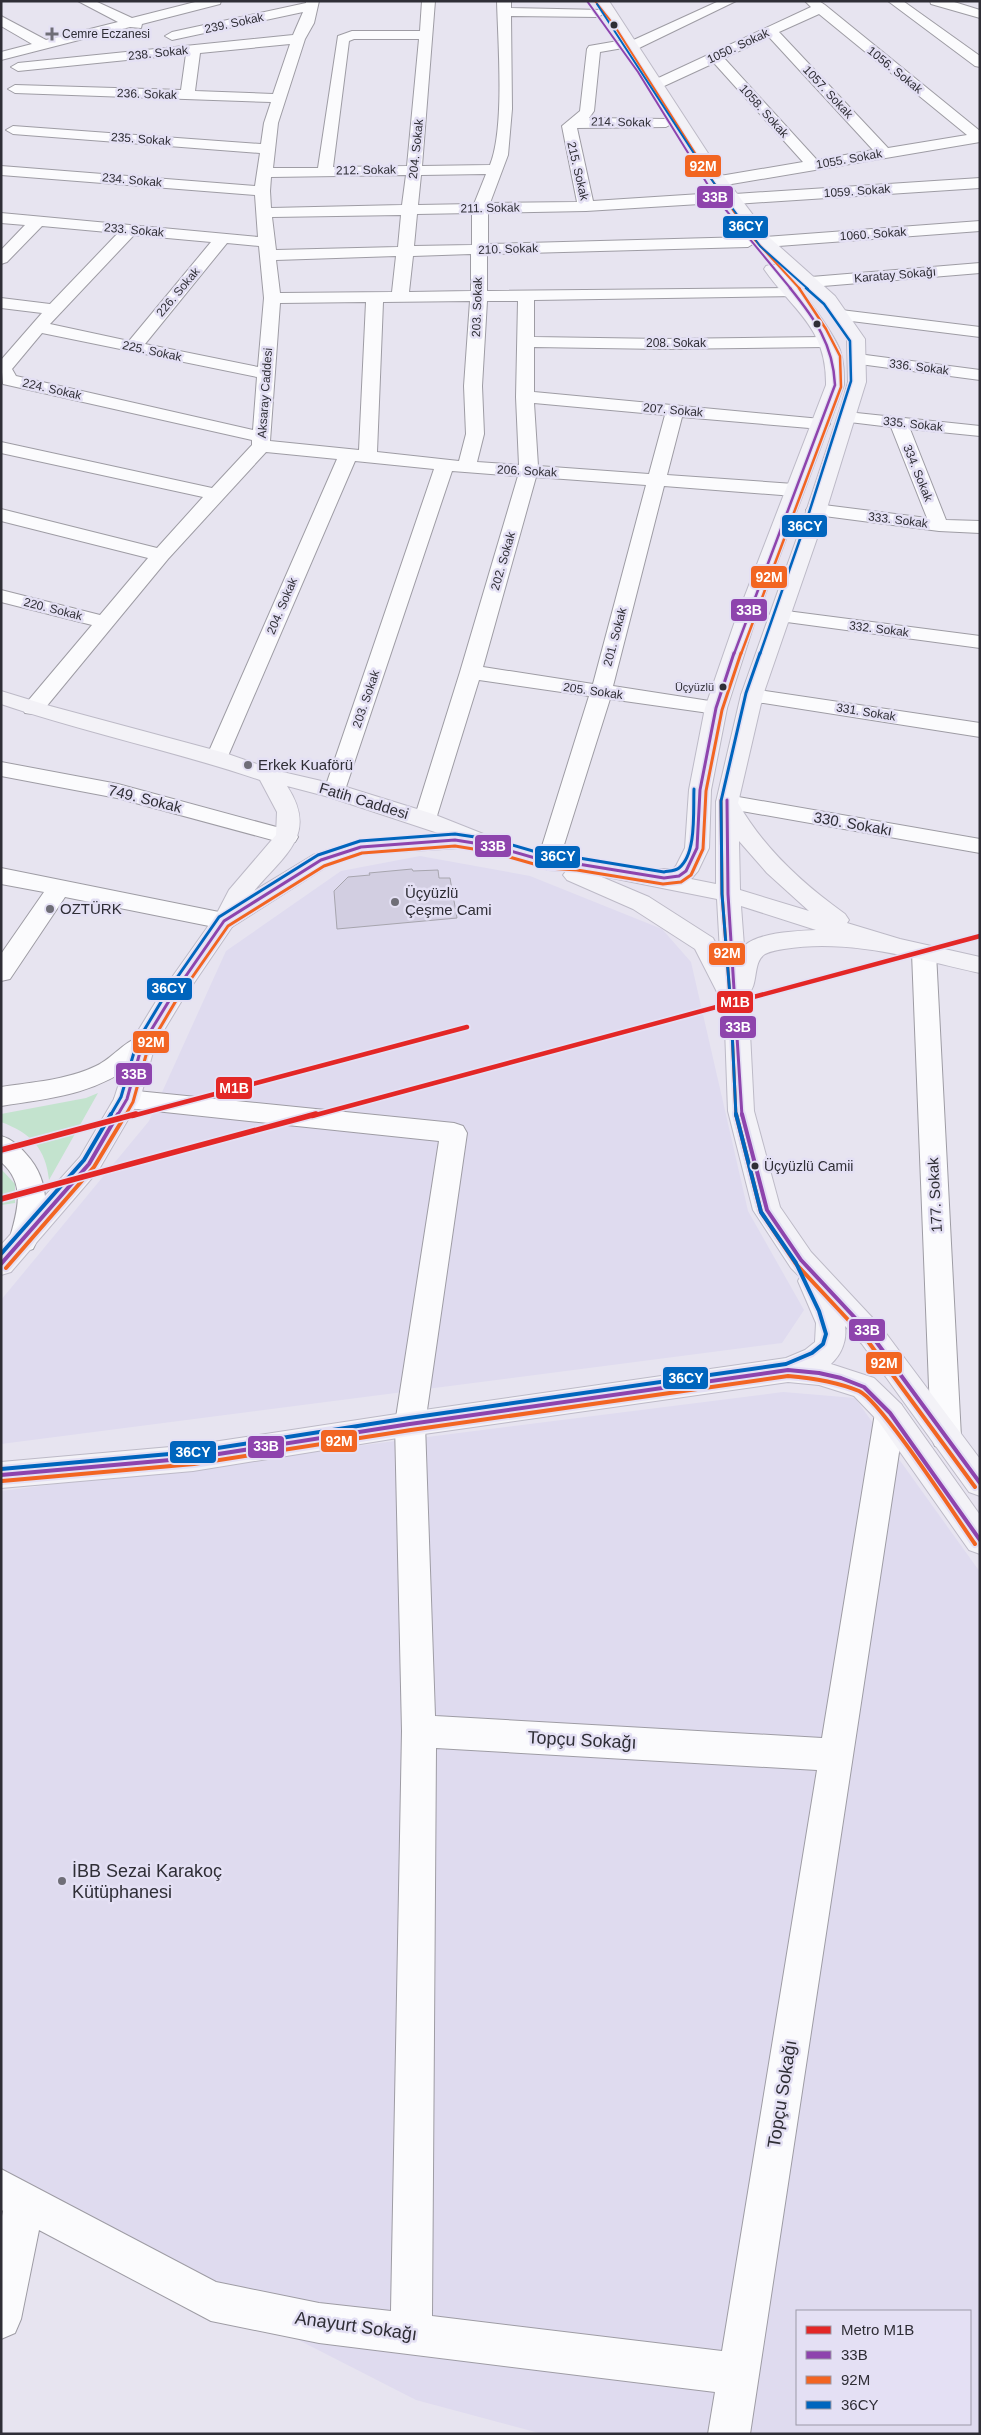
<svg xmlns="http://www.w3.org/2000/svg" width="981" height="2435" font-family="Helvetica,sans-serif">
<rect width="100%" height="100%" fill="#e7e4f0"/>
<path fill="#dfdbef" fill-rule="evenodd" d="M420,856L530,876L662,929L691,962L748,1211L804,1310L782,1343L1,1444V1300L149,1121L226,951L341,871Z
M783,1392L855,1398L980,1572V2434H543L416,2400L1,2188V1491ZM797,2311H970V2424H797Z"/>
<path fill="#c3e3ce" d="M98,1093L49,1180C46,1149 31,1133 1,1122V1114L86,1098Z
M1,1169L15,1184V1203L1,1205Z"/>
<path fill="#d2cee1" stroke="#a7a5ae" d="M412,869L413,871L438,870L439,878H450L457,918L337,929L334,891L348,877L370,875L369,873Z"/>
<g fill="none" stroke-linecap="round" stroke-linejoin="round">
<g stroke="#9e9ca4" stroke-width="2">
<path id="minor" d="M78,1H95L132,18L199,1H221L220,4L142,24L141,28L130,27L1,60V52L32,44L1,26V16L46,40L118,22Z
M306,1H319L314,23L305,39L278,123L273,168H318L338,36L352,31H420L422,1H435L422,166L490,165C505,128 498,43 497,1H511V8L603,10L605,13L598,17L511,16L512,109L508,155L490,203L577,202L562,126L580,111L587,49L589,46L618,41L623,42L625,45L623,48L600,52L594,111L589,118L666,119L673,123L666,127L577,128L593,201L716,193L724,198L716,203L586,211L488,213V244L748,237L756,242L748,247L487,254V291L795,288L801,290L803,293L801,296L534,300V337L663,339L826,337L832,338L835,342L832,346L826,347L663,349L534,347V392L821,419L827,420L830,424L827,428L821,429L682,417L667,475L794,484L801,486L803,490L801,494L794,496L664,486L613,686L716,702L724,703L727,708L724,713L716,714L610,699L557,867L549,870L541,867L537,862L589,696L479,680L436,819L433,824L425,826L417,824L414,819L460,672L518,476L452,471L343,796L335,798L327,796L324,791L434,469L355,461L225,763L217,765L209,763L206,758L337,459L266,452L168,559L41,713L33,714L25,713L22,708L92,625L1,602V590L100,615L148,558L1,521V509L157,548L203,497L1,453V442L212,488L252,445V440L3,384L1,360L42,313L1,308V298L50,304L118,233L42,226L7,262L1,264V250L25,225L1,223V213L258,237L255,195L1,175V166L255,186L260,153L13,134L6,130L13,126L261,144L264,123L271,102L15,93L8,89L15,85L181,90L186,54L18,71L11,67L18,63L293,35L303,12L172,40L165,36L172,32L306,3ZM354,39H419L407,166L333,167L349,41ZM290,44L273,94L195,91L200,53ZM486,174L474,204L418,205L421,175ZM406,175L402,205L271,208L270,191L271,177ZM472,213V245L414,246L417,214ZM401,215L398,247L276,250L272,217ZM134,235L211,242L129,341L50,324ZM227,243L259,246L264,298L258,367L145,344ZM471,254V291L409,292L413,256ZM396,256L392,292L280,293L276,260ZM470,301L464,386L466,434L459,461L377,452L383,302ZM487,301H518L516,397L519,465L477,462L484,434L482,386ZM366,302L359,450L270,441L280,303ZM42,333L257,377L253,430L16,376L12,369ZM534,403L665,415L649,474L538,466ZM536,477L646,485L593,684L483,667Z
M719,1H736L637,49H627L625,46L627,43Z
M805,1H819L825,5L980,131V142L720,186L715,184L712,181L720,176L803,162L714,63L662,87H652L650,84L652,81L811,7ZM819,14L967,135L888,148L779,32ZM769,37L873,150L817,160L724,58Z
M888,1H903L980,56V67L975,66Z
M930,1H951L980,10V18L931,4Z
M980,178V188L735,204L727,199L735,194Z
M980,221V231L765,247L757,242L765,237Z
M980,263V273L811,287L805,285L803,282L805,279L811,277Z
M841,310L980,327V337L835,319L833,315L835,311Z
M858,354L980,370V380L852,363L849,359L852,355Z
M847,412L980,426V436L910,429L946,520L980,521V533L939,531L809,514L806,510L809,506L816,504L927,518L891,427L841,421L838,417L841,413Z
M779,610L980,636V648L772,620L769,616L772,612Z
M752,689L980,723V737L744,700L741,695L744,690Z
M1,762L118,784L295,832L298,837L295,842L287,844L117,798L1,776Z
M727,795L980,839V853L719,807L716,802L719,797Z
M1,868L224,913L232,915L236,921L232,927L224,929L65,897L10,979L1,981V954L44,892L1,884Z
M924,945L933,947L936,953L961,1437L957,1446L946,1450L935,1446L931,1437L912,953L915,947Z
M142,1036L151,1039L155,1045C150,1053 143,1058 135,1063C94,1095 51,1098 1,1106V1087C33,1082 67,1080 96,1066C113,1058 124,1041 142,1036Z
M127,1090L454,1123L463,1126L467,1133L425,1424L435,1716L822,1738L875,1413L879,1404L890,1401L901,1404L905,1413L750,2434H708L715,2392L319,2343L211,2321L39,2230L21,2319L15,2333L1,2339V2221L3,2211L1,2209V2169L216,2282L319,2303L391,2311L402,1731L395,1424L439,1141L127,1108L118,1106L114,1099L118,1092ZM436,1748L817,1770L722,2351L432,2316Z
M1,1136C12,1139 19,1146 26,1154C51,1181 50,1217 33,1249L23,1252L13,1249L9,1241C17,1212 27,1184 1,1162Z"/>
</g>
<g stroke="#bdbac7" stroke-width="2">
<path id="major" d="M596,1H609L717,167L771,239L835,296L865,339L866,382L823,521L763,695L738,803C764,849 803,884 845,914L849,920L847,923L900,939L980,957V973C917,959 849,938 784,949C778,950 771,951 765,954C752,962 759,985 748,994L754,1111L780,1207L811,1252L882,1328L980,1459V1496L969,1492L862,1344L845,1326C847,1340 842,1354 831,1364L874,1378L901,1404L980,1515V1554L969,1550L879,1422L854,1396L819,1385L788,1382L410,1436L193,1471L1,1488V1462L193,1445L410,1412L786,1358L805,1350L815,1342L816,1323L798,1281L800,1277L791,1268L753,1210L728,1111L724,1001L718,994L695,949L633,909L567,880L563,875L566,871L549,870L475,847L363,854L329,865L232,927L181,1002L155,1045L140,1099L98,1171L11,1272L1,1275V1245L80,1157L114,1099L133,1039L163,990L216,915L229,890L276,835L277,812L260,780C175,751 86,733 1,704V691L50,706L225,753L274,770L343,786L433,814L501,841L550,854L578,856L640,869H673L676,866L685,848L689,790L705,708L734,624L826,385C827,327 793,311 764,269L766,266C770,265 774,264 778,266C792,274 834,334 840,350C844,362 844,373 844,385L754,624L727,708L711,790L709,848L698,871L691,879L716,884V802L741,695L803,521L842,403L848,382L847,339L823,303L759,245L703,169ZM287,786L329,797L441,834L353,842L313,855L254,891C284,855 319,835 287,786ZM739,841L767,873L809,911L740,890ZM597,875L717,899L720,952L713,938L649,897ZM741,906L816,930C797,931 759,932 744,946Z"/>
</g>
<use href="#minor" fill="#fbfbfd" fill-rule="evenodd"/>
<use href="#major" fill="#f3f2f7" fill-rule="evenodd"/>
<g stroke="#e4e0f4" stroke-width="4">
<path id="bus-1-far3" d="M587,1L638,72L716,198L791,289"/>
</g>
<g stroke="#e4e0f4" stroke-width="5">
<path id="bus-1-far2" d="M734,654L835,385C833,344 815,319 790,288"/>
</g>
<g stroke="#e4e0f4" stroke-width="6">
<path id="bus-1-far1" d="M727,800L728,894L742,1116
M117,1116L127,1099L142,1045L172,996L224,921L321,860L361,847L455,840L493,846L549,862L578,864L664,878L679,876L686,871L697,848L700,790L716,708L734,653"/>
</g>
<g stroke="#e4e0f4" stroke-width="8">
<path id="bus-1" d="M742,1114L767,1210L801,1260L872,1336L980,1483
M1,1264L89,1164L118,1114
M1,1475L193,1458L410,1424L788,1370L819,1373L841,1378L864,1387L890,1413L980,1540"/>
</g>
<g stroke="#e4e0f4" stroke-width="4">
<path id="bus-2-far3" d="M595,1L614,25L721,194L753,238L800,289"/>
</g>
<g stroke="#e4e0f4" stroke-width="5">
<path id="bus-2-far2" d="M741,654L841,387L840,356L826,329L799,288"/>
</g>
<g stroke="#e4e0f4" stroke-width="6">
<path id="bus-2-far1" d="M721,800L722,894L731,1009L736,1116
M125,1116L133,1102L148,1048L177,999L228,926L324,866L362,853L455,846L492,852L548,868L577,870L663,884L681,882L691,875L703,849L706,791L722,710L741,653"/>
</g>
<g stroke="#e4e0f4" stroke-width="8">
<path id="bus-2" d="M736,1114L761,1212L796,1264L867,1340L975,1487
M6,1268L94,1167L126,1114
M2,1481L194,1464L411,1430L788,1376C812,1378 837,1382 859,1391C881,1401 956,1517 975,1544"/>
</g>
<g stroke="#e4e0f4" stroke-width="4">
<path id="bus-3-far3" d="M597,4L706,172L760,246L808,289"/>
</g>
<g stroke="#e4e0f4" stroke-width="5">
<path id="bus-3-far2" d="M760,654L807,519L851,381L850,341L824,304L806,288"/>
</g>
<g stroke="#e4e0f4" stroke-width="6">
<path id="bus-3-far1" d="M110,1116L121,1097L137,1042L167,992L219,917L318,855L360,841L455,834L495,840L550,856L579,858L664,872C669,871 675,871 679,868C697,854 693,810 694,789
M736,1116L731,1009L722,894L721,801L746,693L760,653"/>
</g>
<g stroke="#e4e0f4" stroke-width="8">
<path id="bus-3" d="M1,1254L84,1160L111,1114
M1,1469L192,1452L409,1418L786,1364L812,1353L823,1344L826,1334L819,1311L796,1263L761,1212L736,1114"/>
</g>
<use href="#bus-1-far3" stroke="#8e44ad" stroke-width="2"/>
<use href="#bus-1-far2" stroke="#8e44ad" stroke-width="2.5"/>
<use href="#bus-1-far1" stroke="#8e44ad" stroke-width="3"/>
<use href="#bus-1" stroke="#8e44ad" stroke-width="4"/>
<use href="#bus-2-far3" stroke="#f26522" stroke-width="2"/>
<use href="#bus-2-far2" stroke="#f26522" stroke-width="2.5"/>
<use href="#bus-2-far1" stroke="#f26522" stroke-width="3"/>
<use href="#bus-2" stroke="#f26522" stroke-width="4"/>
<use href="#bus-3-far3" stroke="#0065bd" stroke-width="2"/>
<use href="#bus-3-far2" stroke="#0065bd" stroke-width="2.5"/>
<use href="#bus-3-far1" stroke="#0065bd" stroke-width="3"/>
<use href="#bus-3" stroke="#0065bd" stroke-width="4"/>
<g stroke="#e4e0f4" stroke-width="8">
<path id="metro-1-far1" d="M132,1116L467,1027
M312,1116L980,936"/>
</g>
<g stroke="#e4e0f4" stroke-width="9">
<path id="metro-1" d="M1,1150L136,1114
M1,1199L316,1114"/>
</g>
<use href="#metro-1-far1" stroke="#e32726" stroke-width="4.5"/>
<use href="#metro-1" stroke="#e32726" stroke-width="5.5"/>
</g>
<g fill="#2f2e36" stroke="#e4e0f4" stroke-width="2">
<circle cx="614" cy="25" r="4.5"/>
<circle cx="817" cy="324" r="4.5"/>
<circle cx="723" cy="687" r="4.5"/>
<circle cx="755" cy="1166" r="4.5"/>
</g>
<g fill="#6f6e77" stroke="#e4e0f4" stroke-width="2">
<path d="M49.5 26.5h5v5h5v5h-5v5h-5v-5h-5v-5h5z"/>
<circle cx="248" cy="765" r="5"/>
<circle cx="395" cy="902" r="5"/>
<circle cx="50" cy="909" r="5"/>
<circle cx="62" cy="1881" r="5"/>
</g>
<g text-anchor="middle" stroke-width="5" stroke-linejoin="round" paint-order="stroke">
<g font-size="11" fill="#2f2e36" stroke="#e4e0f4" text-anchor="end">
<text x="714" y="691">Üçyüzlü</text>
</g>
<g font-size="12" fill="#2f2e36" stroke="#e4e0f4">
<text transform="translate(234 23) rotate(-12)" y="4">239. Sokak</text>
<text transform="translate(738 46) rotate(-25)" y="4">1050. Sokak</text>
<text transform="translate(158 53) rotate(-6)" y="4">238. Sokak</text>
<text transform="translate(895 70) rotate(39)" y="4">1056. Sokak</text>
<text transform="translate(828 92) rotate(47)" y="4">1057. Sokak</text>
<text transform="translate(147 94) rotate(2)" y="4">236. Sokak</text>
<text transform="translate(764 111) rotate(48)" y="4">1058. Sokak</text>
<text transform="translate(621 122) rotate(1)" y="4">214. Sokak</text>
<text transform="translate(141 139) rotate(4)" y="4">235. Sokak</text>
<text transform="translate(416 149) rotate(-84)" y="4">204. Sokak</text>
<text transform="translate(849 159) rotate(-10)" y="4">1055. Sokak</text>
<text transform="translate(366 170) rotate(-1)" y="4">212. Sokak</text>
<text transform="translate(578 171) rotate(77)" y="4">215. Sokak</text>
<text transform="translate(132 180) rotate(5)" y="4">234. Sokak</text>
<text transform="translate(857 191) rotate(-4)" y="4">1059. Sokak</text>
<text transform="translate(490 208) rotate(-1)" y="4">211. Sokak</text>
<text transform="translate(134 230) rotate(5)" y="4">233. Sokak</text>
<text transform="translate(873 234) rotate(-4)" y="4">1060. Sokak</text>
<text transform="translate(508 249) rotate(-2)" y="4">210. Sokak</text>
<text transform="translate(895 275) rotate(-5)" y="4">Karatay Sokağı</text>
<text transform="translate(178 292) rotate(-50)" y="4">226. Sokak</text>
<text transform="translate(477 307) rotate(-88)" y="4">203. Sokak</text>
<text x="676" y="347">208. Sokak</text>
<text transform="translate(152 351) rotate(12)" y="4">225. Sokak</text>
<text transform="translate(919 367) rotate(7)" y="4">336. Sokak</text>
<text transform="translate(52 389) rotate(13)" y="4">224. Sokak</text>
<text transform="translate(265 393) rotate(-86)" y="4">Aksaray Caddesi</text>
<text transform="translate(673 410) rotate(5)" y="4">207. Sokak</text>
<text transform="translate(913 424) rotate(6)" y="4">335. Sokak</text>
<text transform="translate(527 471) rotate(3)" y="4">206. Sokak</text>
<text transform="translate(918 473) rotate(68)" y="4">334. Sokak</text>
<text transform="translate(898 520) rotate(7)" y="4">333. Sokak</text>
<text transform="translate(503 561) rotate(-74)" y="4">202. Sokak</text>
<text transform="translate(282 606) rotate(-67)" y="4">204. Sokak</text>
<text transform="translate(53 609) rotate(14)" y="4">220. Sokak</text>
<text transform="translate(879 629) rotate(7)" y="4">332. Sokak</text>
<text transform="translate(615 637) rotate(-75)" y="4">201. Sokak</text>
<text transform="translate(593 691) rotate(8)" y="4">205. Sokak</text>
<text transform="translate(366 699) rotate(-71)" y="4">203. Sokak</text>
<text transform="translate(866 712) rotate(9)" y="4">331. Sokak</text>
</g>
<g font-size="12" fill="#2f2e36" stroke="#e4e0f4" text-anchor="start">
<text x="62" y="38">Cemre Eczanesi</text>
</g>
<g font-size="14" fill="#2f2e36" stroke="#e4e0f4" text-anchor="start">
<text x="764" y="1171">Üçyüzlü Camii</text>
</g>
<g font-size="15" fill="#2f2e36" stroke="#e4e0f4" text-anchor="start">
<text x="258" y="770">Erkek Kuaförü</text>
<text x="405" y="898">Üçyüzlü<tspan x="405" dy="17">Çeşme Cami</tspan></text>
<text x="60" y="914">OZTÜRK</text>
</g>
<g font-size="15" fill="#2f2e36" stroke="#e4e0f4">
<text transform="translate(145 799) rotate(14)" y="5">749. Sokak</text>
<text transform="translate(364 801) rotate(17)" y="5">Fatih Caddesi</text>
<text transform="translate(853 824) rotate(10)" y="5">330. Sokakı</text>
<text transform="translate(935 1195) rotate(-93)" y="5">177. Sokak</text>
</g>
<g font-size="18" fill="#2f2e36" stroke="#e4e0f4">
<text transform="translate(582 1740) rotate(3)" y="6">Topçu Sokağı</text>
<text transform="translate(782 2094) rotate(-81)" y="6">Topçu Sokağı</text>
<text transform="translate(356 2326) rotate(8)" y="6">Anayurt Sokağı</text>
</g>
<g font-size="18" fill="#2f2e36" stroke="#e4e0f4" text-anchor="start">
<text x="72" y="1877">İBB Sezai Karakoç<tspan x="72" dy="21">Kütüphanesi</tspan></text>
</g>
</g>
<g stroke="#e4e0f4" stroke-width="2">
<rect x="684" y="154" width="38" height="24" rx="5" fill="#f26522"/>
<rect x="696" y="185" width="38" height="24" rx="5" fill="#8e44ad"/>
<rect x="722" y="215" width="47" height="24" rx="5" fill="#0065bd"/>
<rect x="781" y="514" width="47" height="24" rx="5" fill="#0065bd"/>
<rect x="750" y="565" width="38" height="24" rx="5" fill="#f26522"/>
<rect x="730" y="598" width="38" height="24" rx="5" fill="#8e44ad"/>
<rect x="474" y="834" width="38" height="24" rx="5" fill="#8e44ad"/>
<rect x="534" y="845" width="47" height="24" rx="5" fill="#0065bd"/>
<rect x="708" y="942" width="38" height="24" rx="5" fill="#f26522"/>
<rect x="146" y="977" width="47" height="24" rx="5" fill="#0065bd"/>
<rect x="716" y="990" width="38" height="24" rx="5" fill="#e32726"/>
<rect x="719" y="1015" width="38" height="24" rx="5" fill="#8e44ad"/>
<rect x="132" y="1030" width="38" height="24" rx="5" fill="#f26522"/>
<rect x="115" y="1062" width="38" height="24" rx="5" fill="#8e44ad"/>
<rect x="215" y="1076" width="38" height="24" rx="5" fill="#e32726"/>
<rect x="848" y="1318" width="38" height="24" rx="5" fill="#8e44ad"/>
<rect x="865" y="1351" width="38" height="24" rx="5" fill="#f26522"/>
<rect x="662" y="1366" width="47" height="24" rx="5" fill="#0065bd"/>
<rect x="320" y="1429" width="38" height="24" rx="5" fill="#f26522"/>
<rect x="247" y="1435" width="38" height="24" rx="5" fill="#8e44ad"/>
<rect x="169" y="1440" width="48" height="24" rx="5" fill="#0065bd"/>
</g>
<g font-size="14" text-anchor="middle" font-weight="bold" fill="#fff">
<text x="703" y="171">92M</text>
<text x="715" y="202">33B</text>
<text x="746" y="231">36CY</text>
<text x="805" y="531">36CY</text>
<text x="769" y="582">92M</text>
<text x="749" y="615">33B</text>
<text x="493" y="851">33B</text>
<text x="558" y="861">36CY</text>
<text x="727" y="958">92M</text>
<text x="169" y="993">36CY</text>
<text x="735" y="1007">M1B</text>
<text x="738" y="1032">33B</text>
<text x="151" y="1047">92M</text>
<text x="134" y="1079">33B</text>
<text x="234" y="1093">M1B</text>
<text x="867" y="1335">33B</text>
<text x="884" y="1368">92M</text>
<text x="686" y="1383">36CY</text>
<text x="339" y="1446">92M</text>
<text x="266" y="1451">33B</text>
<text x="193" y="1457">36CY</text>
</g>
<rect width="981" height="2435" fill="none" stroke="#2f2e36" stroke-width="5"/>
<rect x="796" y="2310" width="175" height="115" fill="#e4e0f4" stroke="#9c99a8"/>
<rect x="806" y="2326" width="25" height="8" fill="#e32726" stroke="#9c99a8"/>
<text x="841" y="2335" font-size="15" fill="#2f2e36">Metro M1B</text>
<rect x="806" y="2351" width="25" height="8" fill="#8e44ad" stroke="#9c99a8"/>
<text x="841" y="2360" font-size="15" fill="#2f2e36">33B</text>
<rect x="806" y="2376" width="25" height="8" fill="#f26522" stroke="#9c99a8"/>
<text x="841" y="2385" font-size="15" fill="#2f2e36">92M</text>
<rect x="806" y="2401" width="25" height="8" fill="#0065bd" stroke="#9c99a8"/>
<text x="841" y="2410" font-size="15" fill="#2f2e36">36CY</text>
</svg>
